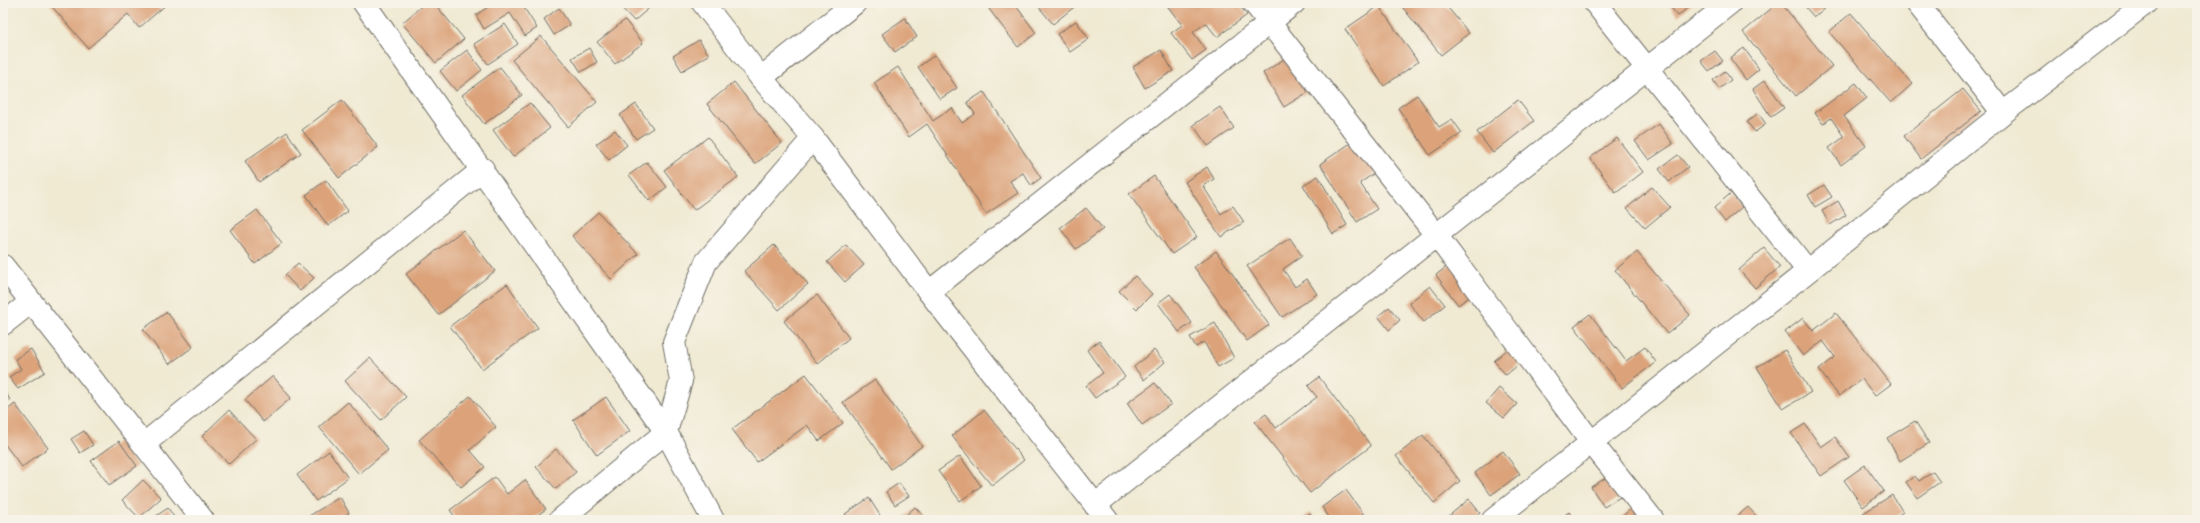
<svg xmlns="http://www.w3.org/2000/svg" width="2200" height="523" font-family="'IM FELL Great Primer',serif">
<rect width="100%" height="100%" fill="#f7f3e8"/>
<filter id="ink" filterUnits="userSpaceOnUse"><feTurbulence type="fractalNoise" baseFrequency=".025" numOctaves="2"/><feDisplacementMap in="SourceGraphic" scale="8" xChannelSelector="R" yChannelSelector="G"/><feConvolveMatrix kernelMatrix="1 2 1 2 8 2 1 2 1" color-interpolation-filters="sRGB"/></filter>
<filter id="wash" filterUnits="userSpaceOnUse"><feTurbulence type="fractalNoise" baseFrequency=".012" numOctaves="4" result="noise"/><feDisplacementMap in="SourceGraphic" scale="16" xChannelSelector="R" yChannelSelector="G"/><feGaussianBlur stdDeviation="0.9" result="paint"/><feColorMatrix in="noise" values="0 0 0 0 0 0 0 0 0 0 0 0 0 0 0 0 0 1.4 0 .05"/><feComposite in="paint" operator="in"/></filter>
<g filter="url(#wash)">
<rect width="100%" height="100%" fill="#f0ead3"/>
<g id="blocks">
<path fill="#dca37a" d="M49,3H168L139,28L128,14L88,48Z
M425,3H434L464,39L436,63L402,23Z
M494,3H521L537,28L525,36L510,13L484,29L476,15Z
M617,3H655L634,21Z
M997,3H1014L1036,33L1018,47L989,9Z
M1042,3H1079L1053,24L1038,6Z
M1165,3H1237L1247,15L1217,37L1206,23L1193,32L1206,50L1192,60L1171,33L1182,25Z
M1399,3H1444L1469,33L1441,55Z
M1667,3H1693L1678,16Z
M1778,3H1781L1832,66L1796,96L1743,32Z
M1802,3H1831L1814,17Z
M1379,6L1418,62L1384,86L1345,29Z
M559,8L570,25L554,35L544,19Z
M1851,13L1912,84L1891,103L1829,32Z
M905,18L917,37L895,52L882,34Z
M625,20L643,43L615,64L597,42Z
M1076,21L1089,39L1070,52L1057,34Z
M505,24L518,44L488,64L474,44Z
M541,36L597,102L568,127L512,60Z
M699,40L709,55L682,71L673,56Z
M589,48L597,62L581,72L572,58Z
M1744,48L1759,69L1746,80L1730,58Z
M467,50L482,70L456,91L440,71Z
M1161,50L1173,71L1145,88L1133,67Z
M1715,51L1723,61L1709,71L1701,61Z
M935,55L957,88L940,99L918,67Z
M1287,57L1308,92L1284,107L1263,73Z
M500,67L522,95L484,124L462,95Z
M898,67L933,121L952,108L962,123L975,114L967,102L984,92L1041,178L1031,185L1023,173L1010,181L1018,193L986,214L927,124L909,137L874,83Z
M1725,71L1731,80L1719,89L1713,80Z
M1765,80L1784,108L1771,117L1753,89Z
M734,82L782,143L755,164L707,104Z
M1856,83L1867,98L1844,116L1866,146L1841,165L1829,148L1844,137L1831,118L1823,124L1815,113Z
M1963,89L1981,111L1921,159L1904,136Z
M1417,95L1439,127L1452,119L1462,133L1430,155L1398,108Z
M342,100L378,147L339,178L302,130Z
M1518,100L1534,121L1493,153L1477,132Z
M530,103L550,128L513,157L493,130Z
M636,104L653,128L636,139L620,115Z
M1220,107L1234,128L1208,146L1193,125Z
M1758,113L1766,124L1755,132L1747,122Z
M1659,124L1673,144L1649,160L1635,141Z
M615,130L627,145L609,160L596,144Z
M287,132L301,153L259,182L245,161Z
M708,137L738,177L694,210L664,170Z
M1617,138L1643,172L1616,193L1590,158Z
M1355,140L1376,172L1360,183L1377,209L1357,222L1320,164Z
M1678,155L1688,167L1669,182L1659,169Z
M647,162L667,187L649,201L629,175Z
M1207,167L1214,179L1203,186L1221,214L1233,206L1244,222L1221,237L1185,182Z
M1154,176L1197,237L1172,254L1129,194Z
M1318,176L1347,225L1333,234L1303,185Z
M326,180L348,211L328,226L306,195Z
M1824,185L1832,197L1815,207L1808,195Z
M1652,187L1670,207L1645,228L1627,208Z
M1731,193L1742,207L1725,222L1714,208Z
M1838,201L1846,215L1830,225L1822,211Z
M1086,208L1103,229L1076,249L1060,228Z
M257,210L282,243L255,264L230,230Z
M598,212L638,254L611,279L572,236Z
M463,230L495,271L438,315L406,274Z
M1290,238L1302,256L1283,269L1295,287L1307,279L1317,294L1282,317L1247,266Z
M774,245L808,284L779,310L744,271Z
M846,245L864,265L845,282L827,262Z
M1764,248L1780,267L1755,288L1739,270Z
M1216,251L1269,325L1247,341L1194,267Z
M1637,252L1690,315L1667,334L1615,270Z
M298,263L314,278L300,291L285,275Z
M1450,264L1473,294L1458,305L1436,275Z
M1135,276L1152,294L1137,309L1119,291Z
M507,284L538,328L482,369L450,326Z
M1430,286L1445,305L1424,322L1409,303Z
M1170,294L1192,323L1179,332L1158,303Z
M817,295L849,338L817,364L784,321Z
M1389,307L1400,320L1389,330L1378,316Z
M167,312L193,347L169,364L143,329Z
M1836,313L1891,384L1875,396L1862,379L1839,396L1819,370L1835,357L1823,341L1803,356L1785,332L1803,318L1813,331Z
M1590,314L1626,361L1645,347L1656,362L1622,388L1574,326Z
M1215,323L1234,358L1218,367L1204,342L1196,347L1190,337Z
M1099,341L1125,377L1095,398L1086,386L1103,373L1087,350Z
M1511,346L1523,361L1506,375L1494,361Z
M31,349L45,372L18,389L9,377L21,369L15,359Z
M1154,350L1165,362L1144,380L1134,367Z
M1785,350L1811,392L1783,409L1757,367Z
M370,358L406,397L381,420L345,381Z
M806,374L843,423L819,441L807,425L757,462L732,429Z
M273,376L291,398L263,422L245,400Z
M1319,377L1371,446L1310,493L1255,422L1266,414L1276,428L1317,397L1308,386Z
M875,380L922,446L891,469L843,402Z
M1155,383L1171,404L1142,425L1127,403Z
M3,388L10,400L3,404Z
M1499,388L1517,404L1504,418L1486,403Z
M470,396L496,427L470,450L485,467L461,487L419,440Z
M606,397L630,431L597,455L573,420Z
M348,402L388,450L359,474L319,427Z
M15,404L48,448L22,467L3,442V413Z
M229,410L256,439L229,464L202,436Z
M984,410L1024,460L992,486L952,436Z
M1915,421L1929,443L1900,461L1887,438Z
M1805,424L1821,447L1835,437L1849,457L1821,476L1791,433Z
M84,431L93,445L80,453L71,439Z
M1423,435L1460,481L1434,503L1396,456Z
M119,441L137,466L109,485L91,461Z
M556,449L576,472L556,489L536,467Z
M329,451L348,478L316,501L297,475Z
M1503,451L1520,474L1491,495L1475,473Z
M960,456L981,486L960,501L938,471Z
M1865,465L1884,491L1863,507L1844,480Z
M1933,472L1940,482L1917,498L1906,482L1915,476L1919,481Z
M1612,474L1625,494L1604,507L1591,487Z
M495,477L507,494L525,480L546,509L531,520H457L450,510Z
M143,480L161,498L139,518L122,500Z
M899,483L909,496L895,505L886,492Z
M1346,490L1367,519L1366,520H1331L1322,507Z
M1892,495L1903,512L1891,520H1866L1862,514Z
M340,497L349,513L337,520H311L309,516Z
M869,498L883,520H849L845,514Z
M1469,499L1480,513L1471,520H1444Z
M1634,506L1645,520H1618Z
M915,507L927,520H901Z
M1748,507L1760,520H1733Z
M168,508L176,520H150Z
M1569,512L1575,520H1558Z
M1310,513L1316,520H1301Z"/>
</g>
</g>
<g filter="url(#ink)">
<use href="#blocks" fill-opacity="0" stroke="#706e66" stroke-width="1"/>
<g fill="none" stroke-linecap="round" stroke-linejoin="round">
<g stroke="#706e66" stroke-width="24">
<path id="minor" d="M364,3L666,432L713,520
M1254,3L1436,235L1592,443L1653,520
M1595,3L1808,271
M1917,3L2003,113
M761,78L855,3
M3,266L203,520
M929,292L1294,3
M3,324L31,302
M144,444L483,169
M1095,505L1730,3
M560,520L666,432L681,381L674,342L706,262L813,138
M1493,520L1808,271L2003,113L2146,3"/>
</g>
<g stroke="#706e66" stroke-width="24">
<path id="secondary" d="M703,3L761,78L813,138L929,292L1107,520"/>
</g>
<use href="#minor" stroke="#fff" stroke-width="22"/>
<use href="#secondary" stroke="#fff" stroke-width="22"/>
</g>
</g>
<rect width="2200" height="523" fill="none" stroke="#f7f3e8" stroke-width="16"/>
</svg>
